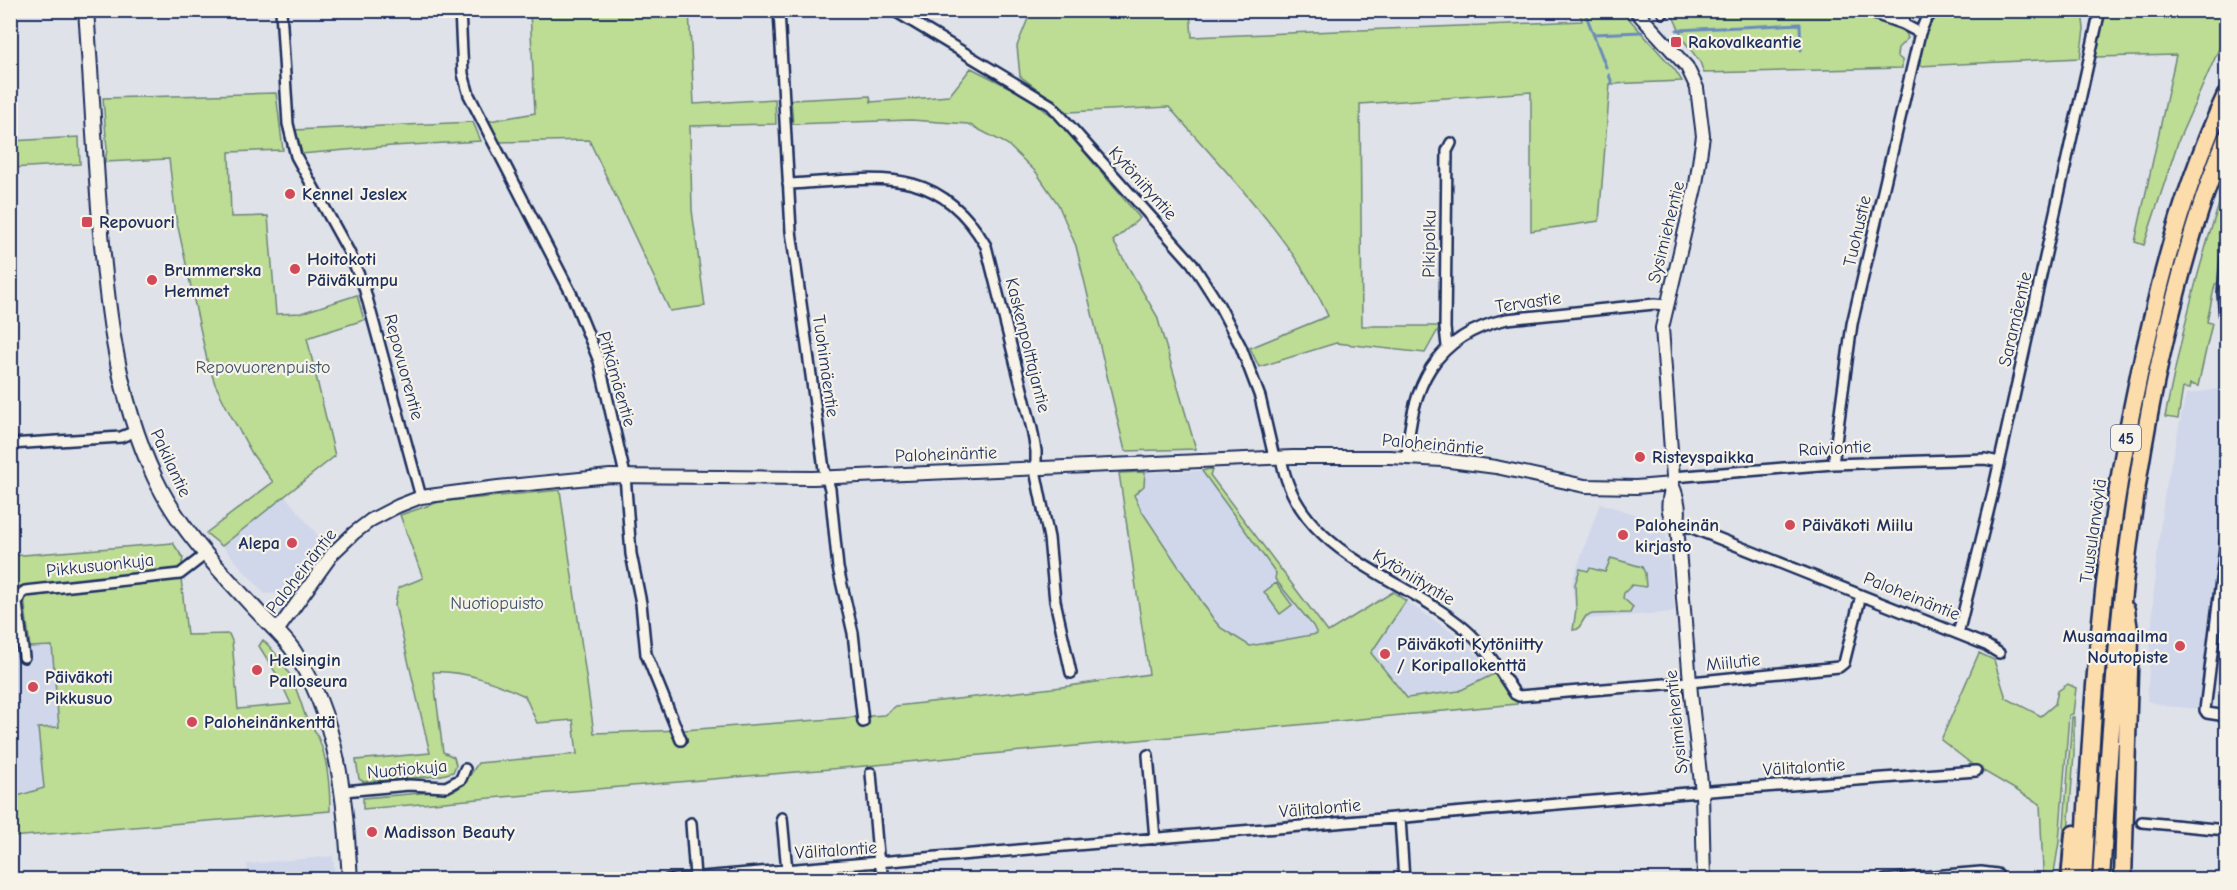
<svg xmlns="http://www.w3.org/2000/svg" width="2237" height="890" font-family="'Comic Neue',sans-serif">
<rect width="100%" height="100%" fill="#e0e2e9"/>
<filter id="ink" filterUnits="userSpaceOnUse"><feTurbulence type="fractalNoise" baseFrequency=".0167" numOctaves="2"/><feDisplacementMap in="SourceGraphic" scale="12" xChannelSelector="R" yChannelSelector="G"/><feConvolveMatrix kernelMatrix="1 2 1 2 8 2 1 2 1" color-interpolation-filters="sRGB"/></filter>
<g filter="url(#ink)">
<path fill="#d0d7ea" d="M2226,388V491L2199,709L2166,706L2147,701L2155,572L2164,496L2186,394Z
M1202,471L1276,573L1275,579L1317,634L1249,646L1221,628L1214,620L1141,510L1134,495L1144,486L1145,472Z
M285,496L326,545L284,593L265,594L222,546Z
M1600,503L1665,524L1675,612L1576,620L1572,582Z
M17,586L24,598L30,647L52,646L59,727L39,729L44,789L11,798L10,587Z
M1406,601L1457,635L1482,660L1492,675L1459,691L1407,698L1371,653Z
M333,856L335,879H248L247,864Z"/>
<path fill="#bddc94" stroke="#6c8679" stroke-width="1.5" d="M689,10L694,104L775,99L776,124L690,126L692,210L705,306L670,311L589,140L499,142L489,121L535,113L530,11Z
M1734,10L1857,11L1905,31L1908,38L1898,48L1897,56L1902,60V68L1704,73L1700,62L1685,42L1672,14Z
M1031,11H1190L1192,37L1582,21L1579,11H1622L1675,70L1682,81L1610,84L1599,221L1531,231V92L1360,104L1362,326H1440L1425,353L1336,343L1259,367L1250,348L1328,316C1296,242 1222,168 1169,107L1068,112L1020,76L1017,46Z
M1942,11H2082L2084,29L2080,58L1919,66L1926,28Z
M2105,11H2226V33L2179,139L2144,245L2135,242L2176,55L2096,57Z
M971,68L1028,97L1059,122L1140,218L1113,241L1157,316L1196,449L1125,451L1076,246L1058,204L1036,172L1007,144L968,124L911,120L793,124L791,100L870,96L871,102L949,96Z
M276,93L283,150L229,152L231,217L268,216L276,314L301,313L357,295L364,320L307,338L335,456L222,546L206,533L273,482L253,455L230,414L215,384L207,360L176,218L169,159L105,162L107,150L103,98Z
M473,122L481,141L392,146L301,154L294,130Z
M79,137L80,164L11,168V141Z
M2226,184V243L2219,283L2215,284L2207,322L2212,323L2198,386L2190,384L2189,389L2183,388L2178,419L2165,417C2181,338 2199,260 2226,184Z
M1213,468L1210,475L1328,632L1393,592L1406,601L1371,653L1407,698L1459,691L1496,673L1510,695L1518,701L1517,704L865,766L363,809V798L456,790L465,783L478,763L577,754L573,720L537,723L525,696C496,683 465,670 433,672L443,752L454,757L456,765L453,772L438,776L364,782L359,779L356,760L430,753L395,605L398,588L423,578L400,515L439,502L560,490L594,733L684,730L884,715L896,706L1062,687L1149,674L1119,473L1145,472L1144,486L1134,495L1141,510L1214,620L1221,628L1250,646L1317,634L1313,626L1275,579L1276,573L1202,471Z
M173,543L183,558L181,569L11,587V556Z
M1611,558L1642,567L1645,573L1646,587L1632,585L1624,593L1623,598L1633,607L1630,613L1593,614L1586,616L1578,629L1573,630L1576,609L1575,584L1580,569L1588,571L1590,568L1605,572Z
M181,578L187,635L229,634L232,641L238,709L291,704L279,678L259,646L263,640C287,663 295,683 305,715C308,722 314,728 317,735C328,758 330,785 330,811L11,837V798L44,788L38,728L59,727L52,646L30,647L24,598L34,592Z
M1276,583L1292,605L1280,614L1264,592Z
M1979,653L1994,660L2006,698L2041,716L2055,704L2058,691L2068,684L2076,688L2073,714L2069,715L2059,842L2053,879H2046L2043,870L2040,804L1973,765L1941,740Z
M2072,717H2074V754L2065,873L2064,879L2060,880Z"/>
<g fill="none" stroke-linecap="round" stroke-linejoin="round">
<path stroke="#698cba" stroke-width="3" d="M1584,10L1606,67
M1677,30L1800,24L1801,50
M1593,34L1642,32
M1609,75L1612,83"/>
<g stroke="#1b2f5e" stroke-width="14">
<path id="minor" d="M281,10L288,124L296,156L349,252L364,287L421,497
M460,10L463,74L469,95L572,295L599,361L625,475L631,554L641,603L646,654L681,740
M779,10L791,231L824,469L830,489L838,568L853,633L863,722
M893,10L1051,105L1192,263L1219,305L1241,347L1260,397L1274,457
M1662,10L1663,13
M1863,10L1903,24L1920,33
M1903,24L1906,10
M788,184C872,180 936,160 986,246L1032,429L1036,451V475L1049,538L1055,601L1071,673
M2226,257L2223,294L2226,332
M1447,346L1445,328L1447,151L1451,143
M10,444L121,437L136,431
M1281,457C1296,554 1401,575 1465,629C1486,647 1500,671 1515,694L1519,696L1701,681L1839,667L1844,663L1861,595
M1407,457C1411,387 1433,336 1507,319L1654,304L1667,305
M1833,464L1852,324L1920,33L1925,21L1934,10
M1673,477L1833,464L1985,459L1999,462
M1677,526L1690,527L1986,645L1999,653
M2226,539L2205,710L2207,713L2226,716
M1958,634L1992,496L2100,10
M24,657L17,603L21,594L25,591L180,574L206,554
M1148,755L1155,839
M871,773L878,855L884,880
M344,791L409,785L446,787L461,779L465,769
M782,818L787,870
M1400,818L1404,880
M2142,822L2226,830
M691,823L695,877
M667,880L1710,791L1976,771
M1885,880L1981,872L1997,874"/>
</g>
<g stroke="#1b2f5e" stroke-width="16">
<path id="tertiary" d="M1635,10L1687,67L1697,88L1703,136L1696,184L1662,328L1673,477C1672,495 1661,508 1677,526
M1672,484C1678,497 1681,512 1677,526L1691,694L1702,792L1704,880
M277,631L333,553L354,533L371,520L398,506L421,497L498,487L610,476L813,478L1293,457H1390L1442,460L1496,467L1585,486L1636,487L1672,484"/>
</g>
<g stroke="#1b2f5e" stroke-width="18">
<path id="secondary" d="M86,10C91,76 94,142 99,208C106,300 115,393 155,478C179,529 220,571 258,612C269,624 283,636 293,650C339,718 345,800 350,880"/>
</g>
<g stroke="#1b2f5e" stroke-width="21">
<path id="motorway" d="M2070,880L2074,834
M2083,880C2088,797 2091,713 2100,631C2110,527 2126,424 2151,323C2169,244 2192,168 2226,95
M2101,880C2112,698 2123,517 2165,339C2181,270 2199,204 2226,139
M2123,880L2130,637L2126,610"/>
</g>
<use href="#minor" stroke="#f7f3e8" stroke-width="9"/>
<use href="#tertiary" stroke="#f7f3e8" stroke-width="12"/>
<use href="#secondary" stroke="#f7f3e8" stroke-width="14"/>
<use href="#motorway" stroke="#fddcac" stroke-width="16"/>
</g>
</g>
<g fill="#d1495b" stroke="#f7f3e8" stroke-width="2">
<rect x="1670" y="36" width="12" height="12" rx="3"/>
<circle cx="290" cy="194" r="6"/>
<rect x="81" y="216" width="12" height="12" rx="3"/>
<circle cx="295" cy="269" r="6"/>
<circle cx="152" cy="280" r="6"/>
<circle cx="1640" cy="457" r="6"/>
<circle cx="1790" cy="525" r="6"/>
<circle cx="1623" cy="535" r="6"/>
<circle cx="292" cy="543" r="6"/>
<circle cx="2180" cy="646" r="6"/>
<circle cx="1385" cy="654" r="6"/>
<circle cx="257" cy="670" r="6"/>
<circle cx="33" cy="687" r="6"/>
<circle cx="192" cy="722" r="6"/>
<circle cx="372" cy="832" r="6"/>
</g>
<g text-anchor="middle" stroke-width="4.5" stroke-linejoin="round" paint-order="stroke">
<rect fill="#f7f3e8" stroke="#5d6a87" stroke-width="1.5" x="2111" y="425" width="30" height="26" rx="4.5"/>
<g font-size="16" font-weight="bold" fill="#1b2f5e">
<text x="2126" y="444">45</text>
</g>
<g font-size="18" font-weight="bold" fill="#1b2f5e" stroke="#f7f3e8" text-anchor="start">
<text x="1688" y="48">Rakovalkeantie</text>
<text x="302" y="200">Kennel Jeslex</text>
<text x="99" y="228">Repovuori</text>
<text x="307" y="265">Hoitokoti<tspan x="307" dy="21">Päiväkumpu</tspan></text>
<text x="164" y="276">Brummerska<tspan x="164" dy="21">Hemmet</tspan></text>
<text x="1652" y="463">Risteyspaikka</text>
<text x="1635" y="531">Paloheinän<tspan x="1635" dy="21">kirjasto</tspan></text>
<text x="1802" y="531">Päiväkoti Miilu</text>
<text x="280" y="549" text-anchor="end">Alepa</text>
<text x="2168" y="642" text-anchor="end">Musamaailma<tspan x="2168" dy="21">Noutopiste</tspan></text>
<text x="1397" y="650">Päiväkoti Kytöniitty<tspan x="1397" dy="21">/ Koripallokenttä</tspan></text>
<text x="269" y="666">Helsingin<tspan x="269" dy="21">Palloseura</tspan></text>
<text x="45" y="683">Päiväkoti<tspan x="45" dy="21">Pikkusuo</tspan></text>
<text x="204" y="728">Paloheinänkenttä</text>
<text x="384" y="838">Madisson Beauty</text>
</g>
<g font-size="18" fill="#1b2f5e" stroke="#f7f3e8">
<text transform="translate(1143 183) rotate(48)" y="6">Kytöniityntie</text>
<text transform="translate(1857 231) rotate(-77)" y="6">Tuohustie</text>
<text transform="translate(1666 232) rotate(-76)" y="6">Sysimiehentie</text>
<text transform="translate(1429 244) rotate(-89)" y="6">Pikipolku</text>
<text transform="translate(1528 302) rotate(-8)" y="6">Tervastie</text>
<text transform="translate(2015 319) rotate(-77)" y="6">Saramäentie</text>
<text transform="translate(1028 345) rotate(76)" y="6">Kaskenpolttajantie</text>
<text transform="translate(826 366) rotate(82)" y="6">Tuohimäentie</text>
<text transform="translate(404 367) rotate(75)" y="6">Repovuorentie</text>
<text transform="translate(617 379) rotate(74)" y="6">Pitkämäentie</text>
<text transform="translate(1433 444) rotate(5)" y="6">Paloheinäntie</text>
<text transform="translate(1835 448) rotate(-3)" y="6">Raiviontie</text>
<text transform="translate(946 454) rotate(-2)" y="6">Paloheinäntie</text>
<text transform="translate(171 463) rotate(65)" y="6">Pakilantie</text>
<text transform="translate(2093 531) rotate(-82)" y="6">Tuusulanväylä</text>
<text transform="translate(100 565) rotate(-6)" y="6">Pikkusuonkuja</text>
<text transform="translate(301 571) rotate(-52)" y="6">Paloheinäntie</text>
<text transform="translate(1414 577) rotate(31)" y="6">Kytöniityntie</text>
<text transform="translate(1912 596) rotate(22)" y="6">Paloheinäntie</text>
<text transform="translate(1733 662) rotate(-6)" y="6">Miilutie</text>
<text transform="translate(1676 722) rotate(-96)" y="6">Sysimiehentie</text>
<text transform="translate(1804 767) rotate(-4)" y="6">Välitalontie</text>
<text transform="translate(407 769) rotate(-5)" y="6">Nuotiokuja</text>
<text transform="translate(1320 808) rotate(-5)" y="6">Välitalontie</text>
<text transform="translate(836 850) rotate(-4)" y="6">Välitalontie</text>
</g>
<g font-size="18" fill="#3b5269" stroke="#f7f3e8">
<text x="263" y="373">Repovuorenpuisto</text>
<text x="497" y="609">Nuotiopuisto</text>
</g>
</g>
<rect width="2237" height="890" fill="none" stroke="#f7f3e8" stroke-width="36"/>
<rect x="18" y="18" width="2201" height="854" fill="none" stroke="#1b2f5e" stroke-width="2" filter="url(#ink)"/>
</svg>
